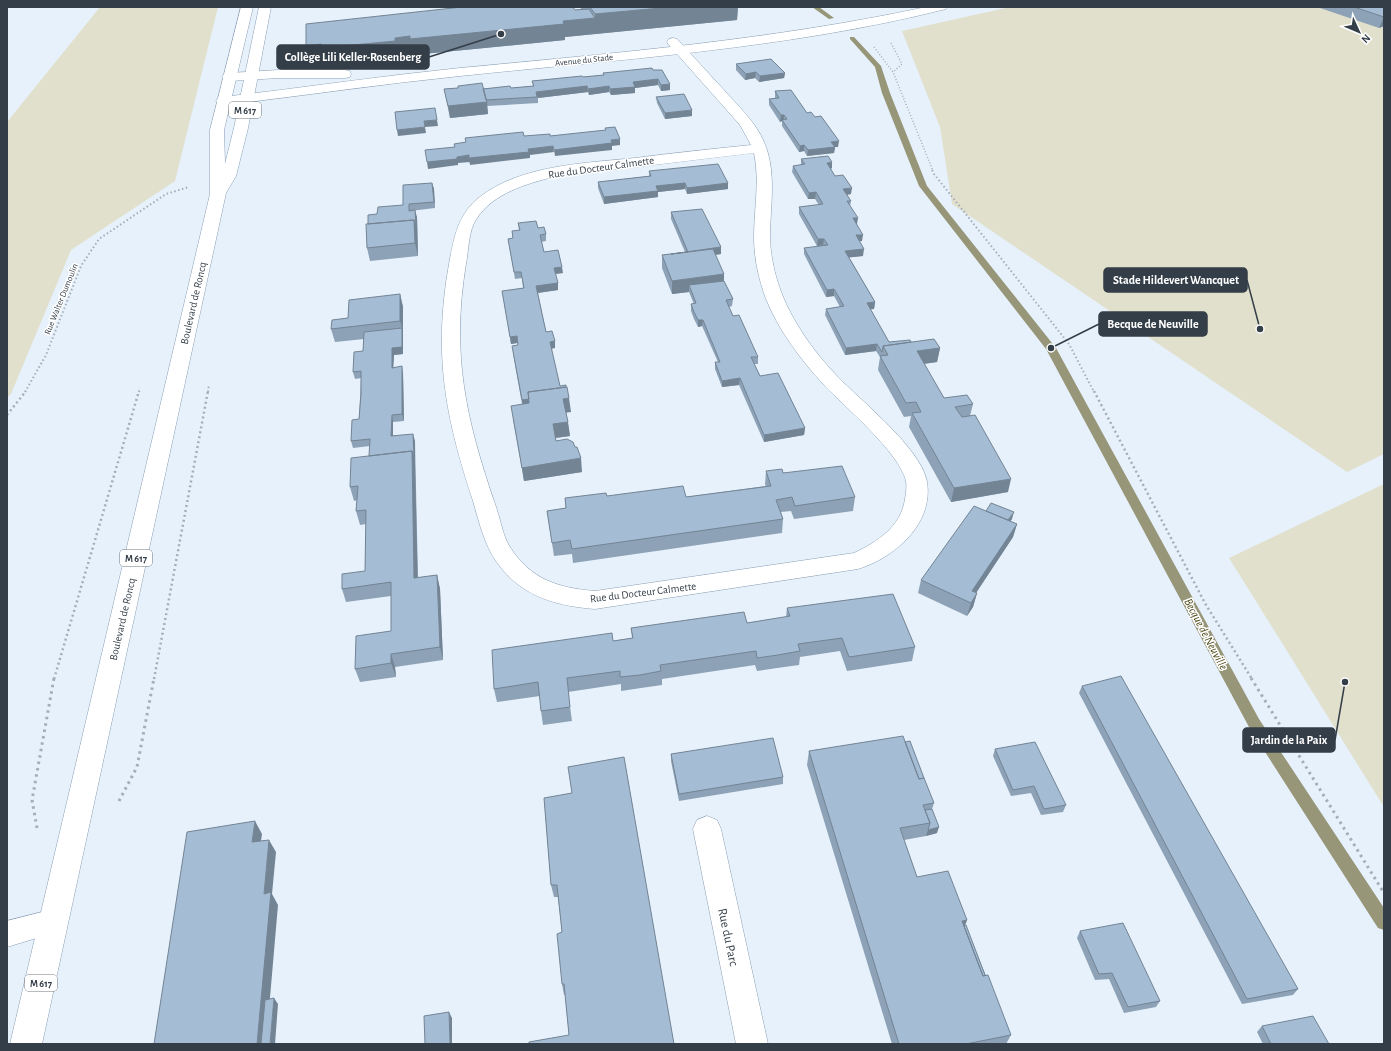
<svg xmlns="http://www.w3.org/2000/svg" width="1391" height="1051" font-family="'Alegreya Sans',sans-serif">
<rect width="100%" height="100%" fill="#e7f1fb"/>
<path fill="#e1e0cd" d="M100,7H218L175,181L71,250L11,394L7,398V122Z
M1010,7H1384V454L1347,472L952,204L940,127L902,31Z
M1384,484V807L1229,558Z"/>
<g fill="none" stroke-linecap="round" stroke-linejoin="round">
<path fill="#979679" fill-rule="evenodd" d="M812,7H819L834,18L829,19Z
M850,37H854L881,66L890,93L927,186L1056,348L1259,719L1384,908V930L1378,928L1249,727L1046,349L919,186L882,93L875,67L850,39Z"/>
<g stroke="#889fb6" stroke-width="1">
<path id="lane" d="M54,909L63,912L67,921L63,930L7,947V921Z"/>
</g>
<g stroke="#889fb6" stroke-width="1">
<path id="street" d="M673,38L677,39C693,56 708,73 724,90C740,108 760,126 767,150C776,179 770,209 770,238C771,268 781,298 797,324C808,343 822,360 837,376C860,400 922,449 927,482C934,524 894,558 858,569L595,609C559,606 526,598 502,569C485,549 480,525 473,501C445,416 433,354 449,264C454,237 458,213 481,196C522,165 586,163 635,158C673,153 712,149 751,145L740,125L669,45L667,42L669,39ZM754,153C760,181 754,209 754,237C754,259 759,280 766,299C779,331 801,360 824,385C845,407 899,452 906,481C907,486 906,493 905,499C901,527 877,542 854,553L595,591C559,588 531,580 510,547C503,537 500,517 495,504C466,419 451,355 466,264C469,249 468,231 477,218C494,193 526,184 553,177Z
M707,816L717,820L721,829L768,1044H736L693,829L697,820Z"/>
</g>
<g stroke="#889fb6" stroke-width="1">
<path id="secondary" d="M926,7H948L946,9C787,49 622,59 460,76C381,84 302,96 223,105L218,104L216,101L218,98L223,97C302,88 381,76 460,68C616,53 772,40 926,7Z
M279,70H345L350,71L351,74L350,77L345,78H279L229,81L224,80L222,77L224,74L229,73Z"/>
</g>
<g stroke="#889fb6" stroke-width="1">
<path id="primary" d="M241,7H253L224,130L225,164L234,128L259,7H271L248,128L236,176L226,193L42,1044H10L210,194V130Z"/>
</g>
<path stroke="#a4aeb8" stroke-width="1.5" stroke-dasharray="1 2" stroke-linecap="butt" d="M891,43L902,64L893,72
M874,47L893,72L933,171"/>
<path stroke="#a4aeb8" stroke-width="2" stroke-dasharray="1.5 2.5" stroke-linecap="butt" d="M932,170L934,174L1069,344L1094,392
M25,392L46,355L81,266L99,239L166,194L189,187
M139,392L140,388
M208,392L209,385"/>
<path stroke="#a4aeb8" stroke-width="2.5" stroke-dasharray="2 3" stroke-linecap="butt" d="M1094,391L1206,605L1252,679
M7,415L26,391
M54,679L139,391
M154,679L208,391"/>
<path stroke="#a4aeb8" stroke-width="3" stroke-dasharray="2.5 4" stroke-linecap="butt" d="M1251,678L1384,893
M119,801L137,767L154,678
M37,828L32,800L54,678"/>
<use href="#lane" fill="#fff" fill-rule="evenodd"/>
<use href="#street" fill="#fff" fill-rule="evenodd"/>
<use href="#secondary" fill="#fff" fill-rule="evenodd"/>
<use href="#primary" fill="#fff" fill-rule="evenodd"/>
</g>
<path fill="#8da2b6" d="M580,7H738L737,20L565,37V40L413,55L412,52L398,54V57L325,64L324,60L310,62L306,46L581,9Z
M1320,7H1384V26L1379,28L1320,8Z
M736,64L785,73L784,78L759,82L755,78L745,80L736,70Z
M653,70L670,90L661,91L658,85L635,88V93L611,95L609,92L589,95L588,92L538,98V103L487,106L488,114L450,118L444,89L511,88L533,86L532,81L583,77L603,75V73Z
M775,91L807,113L838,147H835L834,153L807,156L804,151L799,152L782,126V121L780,122L769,105V99L775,98Z
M656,97L692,116L665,119L657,103Z
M801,159L832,168L831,169L835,176L851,194L847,195L851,201L850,206L857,224L862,241H859L863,256L849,257L875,302L874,309H870L889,342H911L940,348L937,362L924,364L944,398L973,404L970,416L1008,492L951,502L909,427L911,416L904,417L878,370L880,357L876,351L845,355L825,315L826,309L840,307L834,296L826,297L804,254V248L824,246H817L799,214V207L819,205L815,199H808L792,172L793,166L801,165Z
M649,171L728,183V189L687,194L685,189L658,192V197L604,204L598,188V182L649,176Z
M432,183L434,189L435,208L410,211L417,217L418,256L370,261L367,248L368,224L377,214L403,205Z
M671,212L721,247V254L715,255L724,281L733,299L732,306L729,307L733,316L758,357V364H754L760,376L805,428L804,435L764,442L739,385L722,387L715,369V362H718L702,326L698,327L694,319L691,311V304H694L689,292L672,294L662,268V255L685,252L671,219Z
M518,223L538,228L546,234V241L541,242L544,252L563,273L555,274L558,283V290L538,293L546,332L555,341V348H551L560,386L571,412H566L570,436L556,438V441L582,472L524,481L513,419L522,404L513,353L518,345L517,343L511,344L502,291L523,288L522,278L515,279L508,239L513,238L512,231L519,230Z
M400,294L403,307V354L394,355L393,367L403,373L404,421L393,422V436L415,441L418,578L437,575L440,589L443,660L395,667L396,677L360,682L355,669L391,631V596L346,602L342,589L365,571L366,524L360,525L356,511L357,500L354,501L350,487L369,456L370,446L353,448L351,441L359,419L361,378L355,379L353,372L363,351L364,339L335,342L331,329L348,318Z
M766,471L783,473L855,497L853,511L794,519L791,511L781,512L783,519L782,533L573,563L572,554L554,556L547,511L566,508L565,498L607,496L686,497L766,486L765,485Z
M986,511L1012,519L1010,521L1017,524L1013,537L976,593H977L973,607L967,616L918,593L921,580Z
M787,608L915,647L912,661L847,671L840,651L800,657L799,665L777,668L757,671L755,665L662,679V685L641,688L621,691V684L568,692L572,721L543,725L541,711L540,696L497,702L494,689L613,641L632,638L631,628L747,623L786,617Z
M1082,686L1298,989L1293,995L1242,1004L1079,693Z
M905,742L934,803L932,809L937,833L926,836L904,840L917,877L967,920L965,926L1011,1035L1006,1044H892L807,765L809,751Z
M995,749L1066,805L1063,812L1041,815L1031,793L1011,796L993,756Z
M671,754L783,777V784L679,801L671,761Z
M544,798L674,1044L569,1035L565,995H564L562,984V932L558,897H554L551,885Z
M1080,931L1160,1001L1156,1007L1124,1013L1109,979L1095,980L1077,938Z
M1262,1026L1329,1044H1263L1257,1032Z"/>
<path fill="#738494" d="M672,7H738L737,20L565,37V40L413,55L412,52L398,54V57L325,64L324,60L310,62L306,46L595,18V14Z
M1384,17V26L1379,28Z
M756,72L755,78L745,80L746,74Z
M785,73L784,78L759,82L760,76Z
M658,79V85L635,88V93L611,95L610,89L633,82Z
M670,84V90L661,91V85Z
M587,86L588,92L538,98L536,92Z
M609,86V92L589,95L588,89Z
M487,102L488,114L450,118L448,106Z
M692,110V116L665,119V113Z
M781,115H784V121L782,120V121L780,122Z
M437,120L438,126L425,127L424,121Z
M425,127L426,133L398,136L397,130Z
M620,139V145L612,146V150L555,156L554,150L611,140Z
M839,141L838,147H835L834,153L807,156L808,150L831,142Z
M804,145V151L799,152L800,146Z
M553,146L554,152L530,155V158L470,165L469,158L528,149Z
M469,155L470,162L458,163V165L428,169L427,162Z
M832,162V168L826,169L827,163Z
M432,183L434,189L435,208L434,202Z
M685,183V189L658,192V197L604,204V197L656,186Z
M728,183V189L687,194V188Z
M852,188L851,194L842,195L843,189Z
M816,192L815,199H808L809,193Z
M415,210L417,217L418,256L415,243L414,220Z
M853,218H858L857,224L852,225Z
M856,235H863L862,241L855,242Z
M818,239H824L823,245L817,246Z
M721,247V254L704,256V250Z
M864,249L863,256L845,258V251Z
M562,267L563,273L554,274V268Z
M724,274V288L689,285V292L672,294V281Z
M558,283V290L537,293L536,286Z
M834,289V296L826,297L827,290Z
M400,294L403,307V354L394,355L393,374L392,368V348L402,328L400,321Z
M875,302L874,309L866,310L867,303Z
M698,320H703L702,326L698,327Z
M517,336V343L511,344L510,337Z
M555,341V348L551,349L550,342Z
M877,344L876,351L845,355L846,348Z
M940,348L937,362L914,365L917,351Z
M402,366L403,373L404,421L402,414Z
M740,378L739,385L722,387V381Z
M569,398L571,412L564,413L529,399Z
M529,399V406L523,407L522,400Z
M392,415L393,422V443L391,436Z
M568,422L570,436L554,438L553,424Z
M805,428L804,435L764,442V435Z
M413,434L415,441V464L418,592L414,578L412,451Z
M581,458L582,472L524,481L522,468Z
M1011,479L1008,492L951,502L954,488Z
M1014,512L1012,519L1005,529L1007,522Z
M1017,524L1013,537L970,602L972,591Z
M437,575L440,589L443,660L440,647Z
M977,593L973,607L967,616L971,603Z
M391,654L395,667L396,677L391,663Z
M255,821L262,834L259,855L252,842Z
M939,827L937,833L926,836L928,830Z
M269,840L276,852L272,894L278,905L266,1044H257L264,894Z
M967,920L962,932V921Z
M274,998L278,1004L275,1044H270Z
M449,1012L452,1018V1044H450Z"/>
<path fill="#a4bcd4" stroke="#738494" d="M462,7H573L575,10L589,9L595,18L563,21L564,24L410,39V36L395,38V41L321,48V44L306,46V24Z
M590,7H672L595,14Z
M1354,7H1384V17Z
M771,59L785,73L760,76L756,72L746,74L736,64Z
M652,68L653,70H662L670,84L661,85L658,79L633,82L635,87L610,89L609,86L588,89L587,86L536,92L537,97L486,100L483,89L510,86L511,88L534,86L532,81L582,76L583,77L604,75L603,73Z
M482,83L487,102L448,106L444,89L458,88V86Z
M791,90L807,113L811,112L815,117L821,116L839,141L831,142L835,147L808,150L804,145L800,146L782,120L787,119L784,115H781L769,99L779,98L775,91Z
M684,94L692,110L665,113L656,97Z
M435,108L437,120L424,121L425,127L397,130L395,112Z
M615,127L620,139L611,140L612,143L554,150L553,146L528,149L529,152L469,158V155L457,157V159L427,162L425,150L455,147L454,144L466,142L465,138L523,132L524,136L550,134V136L606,130L605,128Z
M828,156L832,162L827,163L835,176L843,175L852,188L843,189L851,201H847L858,218H853L863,235H856L864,249L845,251L875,302L867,303L889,342L910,340L911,342L883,346L882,352L877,344L846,348L826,309L844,306L834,289L827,290L804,248L828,245L824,239H818L799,207L823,204L816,192L809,193L793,166L805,164L801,159Z
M718,164L728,183L687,188L685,183L656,186L658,191L604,197L598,182L651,176L649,171Z
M432,183L434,202L409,204V211L415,210L416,226L414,220L368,224V215L377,214L378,207L403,205V185Z
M702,209L721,247L672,254H671L688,252L671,212Z
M414,220L415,243L367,248L366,224Z
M536,221L538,228L544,227L546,234L540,235L544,252L558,250L562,267L554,268L558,283L536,286L546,332L552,331L555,341L550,342L560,386L566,385V387L528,392L529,399L522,400L512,346L518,345L517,336L510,337L502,291L524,288L521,272H514L508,239L513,238L512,231L520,230L518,223Z
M713,249L724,274L672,281L662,255Z
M724,281L733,299L726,300L733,316L739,315L758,357H751L760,376L778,373L805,428L764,435L740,378L722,381L715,362H720L703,320H698L694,312L691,304L696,303L689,285Z
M400,294V321L331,329L332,320L348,318L349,300Z
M402,328V347L392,348V368L402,366V414L392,415L391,436L413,434L414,457L412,451L369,456L370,439L351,441L352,420L359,419L361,394V371L353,372L354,352L363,351L364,332Z
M934,339L940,348L917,351L944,398L967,395L973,404L955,407L962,417L975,415L1011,479L954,488L912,413L921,412L916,402L906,403L880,356L888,355L883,346Z
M567,387L569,398L563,399L568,422L553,424L556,441L567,439L573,442L575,447H577L581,458L522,468L511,406L529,403L528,392Z
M412,451L414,578L437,575L440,647L391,654V663L355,669L356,636L391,631V582L342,589V574L365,571L366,510L356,511L358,486L350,487L351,458Z
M842,466L855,497L795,506L792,497L776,500L783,519L572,549L570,540L552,543L547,511L566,508L565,498L606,493L607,496L683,486L686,497L771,486L766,471L782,469L783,473Z
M991,503L1014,512L1008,520L986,511Z
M974,506L1017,524L972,591L977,593L971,603L921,580Z
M893,594L915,647L849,657L842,638L798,644L800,651L778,655L757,658L756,651L660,665L661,671L640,675L620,677V671L567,678L570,707L541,711L538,682L494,689L492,650L612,633L613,641L633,638L631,628L744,612L747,623L790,616L787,608Z
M1121,676L1298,989L1247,999L1082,686Z
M903,736L919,779L924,778L934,803L923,805L930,823L900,828L917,877L948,871L967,920L962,921L983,976L988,975L1011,1035L966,1044H899L809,751Z
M773,738L783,777L679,794L671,754Z
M910,741L924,778L919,779L905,742Z
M1035,742L1066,805L1044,809L1034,786L1013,790L995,749Z
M624,757L674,1044H529V1042L569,1035L564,984H562L557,934L562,932L557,885H551L544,798L572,793L568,767Z
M932,809L939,827L928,830L930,823L925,810Z
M255,821L252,842L269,840L264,894L271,892L257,1044H154L187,832Z
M1123,923L1160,1001L1128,1007L1112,973L1099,974L1080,931Z
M966,925L985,975L983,976L964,926Z
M274,998L270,1044H261L265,1000Z
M449,1012L450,1044H425L424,1016Z
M1313,1016L1329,1044H1271L1262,1026Z"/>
<g text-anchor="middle" stroke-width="3" stroke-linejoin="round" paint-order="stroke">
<g font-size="9" fill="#343e48" stroke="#fff">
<text transform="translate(584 60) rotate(-6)" y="3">Avenue du Stade</text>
<text transform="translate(61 299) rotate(-68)" y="3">Rue Walter Dumoulin</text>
</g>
<g fill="#fff" stroke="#71787f" stroke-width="1">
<rect x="229" y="102" width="32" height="16" rx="3"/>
<rect x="120" y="550" width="32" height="16" rx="3"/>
<rect x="25" y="975" width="32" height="16" rx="3"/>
</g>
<g font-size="10" font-weight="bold" fill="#343e48">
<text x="245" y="114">M 617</text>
<text x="136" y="562">M 617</text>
<text x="41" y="987">M 617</text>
</g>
<g font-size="11" fill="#343e48" stroke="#fff">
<text transform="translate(601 167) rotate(-8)" y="4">Rue du Docteur Calmette</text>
<text transform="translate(193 303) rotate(-77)" y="4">Boulevard de Roncq</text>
<text transform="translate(643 592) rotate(-7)" y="4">Rue du Docteur Calmette</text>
<text transform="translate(122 619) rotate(-77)" y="4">Boulevard de Roncq</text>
</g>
<g font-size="12" font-style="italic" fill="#45420c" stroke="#fff">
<text transform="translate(1206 634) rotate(62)" y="4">Becque de Neuville</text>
</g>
<g font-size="13" fill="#343e48" stroke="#fff">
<text transform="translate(729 937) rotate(78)" y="5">Rue du Parc</text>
</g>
</g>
<path fill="none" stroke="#343e48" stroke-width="1.5" d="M501 34L429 57M1260 329L1247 280M1051 348L1099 324M1345 682L1335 740"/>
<g fill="#343e48" stroke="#fff" stroke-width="1.5">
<circle cx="501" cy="34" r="4"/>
<circle cx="1260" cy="329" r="4"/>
<circle cx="1051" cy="348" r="4"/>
<circle cx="1345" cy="682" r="4"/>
</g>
<g fill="#343e48" stroke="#343e48" stroke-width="1.5">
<rect x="277" y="45" width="152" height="24" rx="4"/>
<rect x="1104" y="268" width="143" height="24" rx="4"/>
<rect x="1099" y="312" width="108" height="24" rx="4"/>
<rect x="1243" y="728" width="92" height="24" rx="4"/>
</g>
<g font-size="12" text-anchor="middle" font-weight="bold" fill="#fff">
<text x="353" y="61">Collège Lili Keller-Rosenberg</text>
<text x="1176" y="284">Stade Hildevert Wancquet</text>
<text x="1153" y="328">Becque de Neuville</text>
<text x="1289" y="744">Jardin de la Paix</text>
</g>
<rect width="1391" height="1051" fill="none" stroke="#343e48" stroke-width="16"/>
<g transform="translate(1359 32) rotate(134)" stroke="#ffffff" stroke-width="3" paint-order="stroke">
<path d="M0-3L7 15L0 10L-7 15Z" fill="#343e48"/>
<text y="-6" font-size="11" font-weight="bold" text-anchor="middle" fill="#343e48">N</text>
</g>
</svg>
